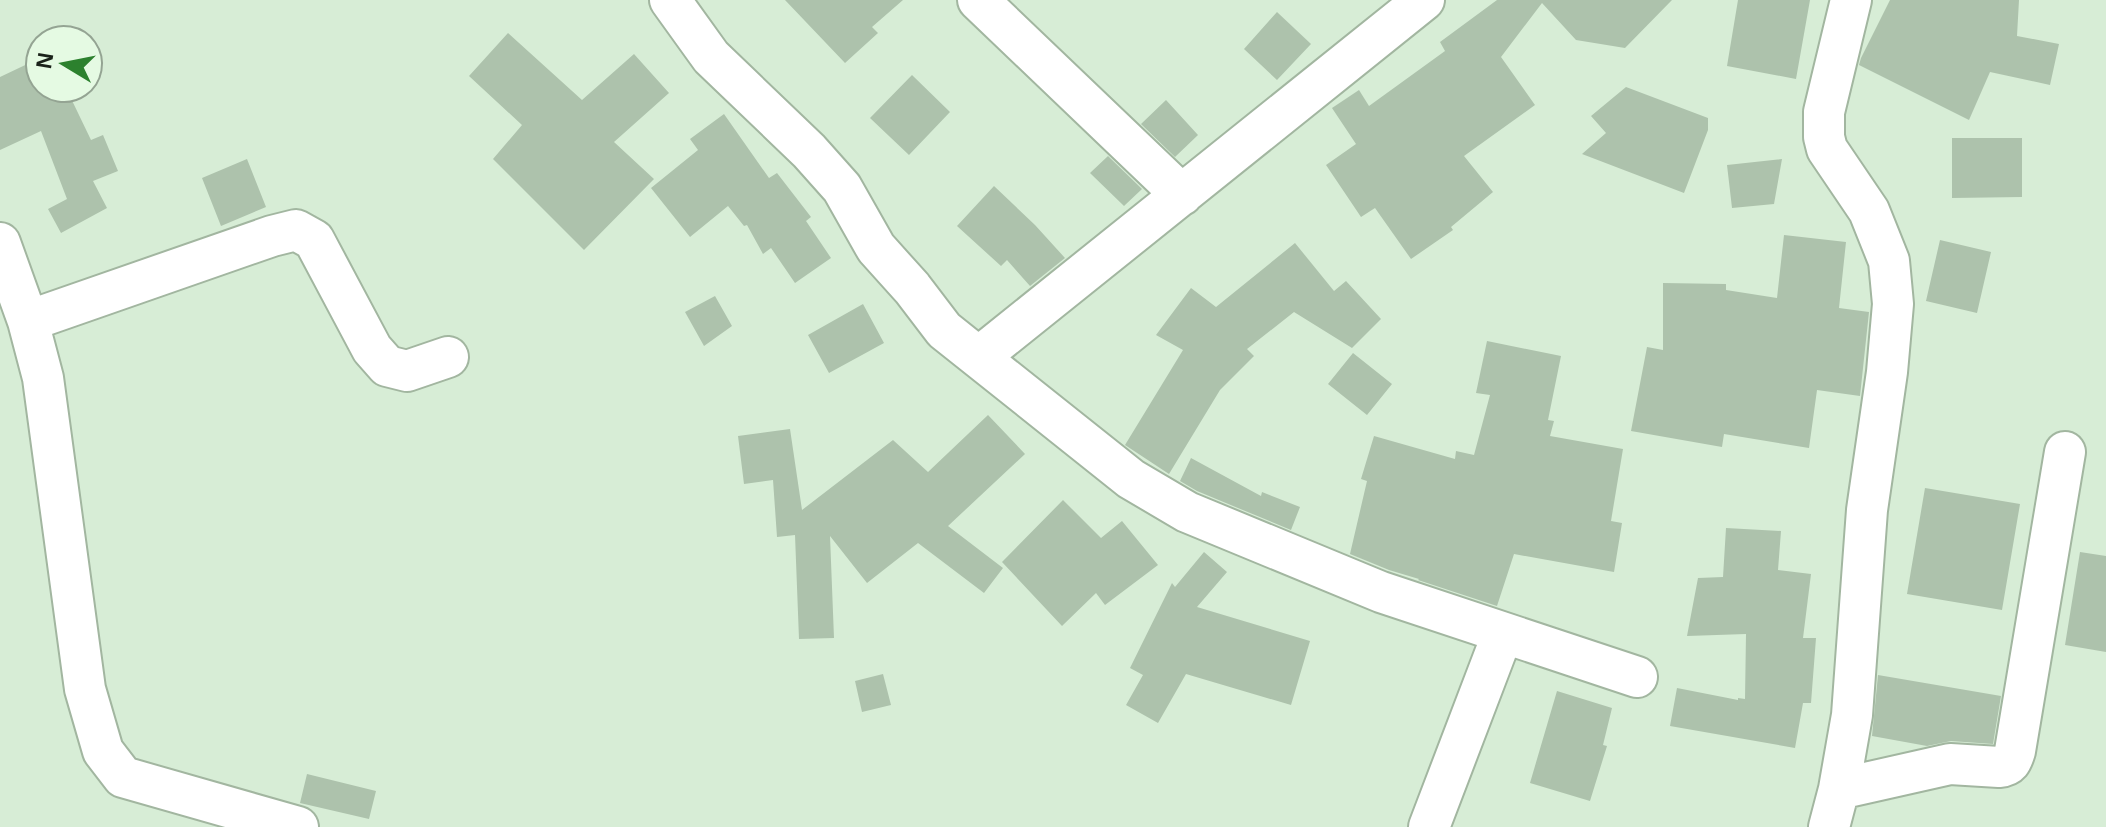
<svg xmlns="http://www.w3.org/2000/svg" width="2106" height="827" font-family="Helvetica,sans-serif">
<rect width="100%" height="100%" fill="#d7edd6"/>
<path fill="#adc2ac" d="M785,0H903L872,27L878,33L845,63Z
M1497,0H1672L1625,48L1576,40L1542,3L1501,57L1535,105L1464,156L1493,192L1451,227L1453,230L1411,259L1375,208L1361,217L1326,165L1356,144L1332,108L1359,90L1369,106L1445,51L1440,42Z
M1738,0H1810L1796,79L1727,66Z
M1890,0H2019L2017,36L2059,44L2050,85L1990,72L1969,120L1859,65L1861,58Z
M1277,12L1311,44L1277,80L1244,49Z
M508,33L582,100L634,54L669,93L614,142L654,179L584,250L493,159L522,125L469,76Z
M40,58V88H66L91,140L103,135L118,171L93,181L107,208L61,233L48,209L67,199L41,131L0,150V77Z
M912,75L950,112L909,155L870,118Z
M1626,87L1708,118V130L1684,193L1582,154L1606,133L1591,116Z
M1166,100L1198,135L1175,157L1141,124Z
M724,114L769,178L777,173L811,217L806,221L831,258L795,283L771,248L763,254L747,225L744,226L728,206L690,237L651,188L698,150L690,139Z
M1952,138H2022V197L1952,198Z
M1108,156L1142,189L1124,206L1090,173Z
M247,159L266,207L221,226L202,178Z
M1782,159L1774,204L1732,208L1727,165Z
M994,186L1035,225L1065,258L1030,286L1007,260L1001,266L957,226Z
M1784,235L1846,242L1839,308L1869,312L1860,396L1817,390L1809,448L1724,434L1722,447L1631,431L1647,347L1663,350V283L1726,284V290L1777,298Z
M1940,240L1991,252L1977,313L1926,301Z
M1295,243L1334,291L1346,281L1381,319L1352,348L1294,312L1247,349L1254,356L1220,390L1169,474L1125,445L1183,350L1156,335L1191,288L1216,307Z
M715,296L732,326L704,346L685,312Z
M863,304L884,343L829,373L808,335Z
M1487,341L1561,356L1548,420L1554,421L1550,436L1623,449L1611,521L1622,523L1614,572L1514,554L1497,606L1418,580L1419,579L1389,570L1350,554L1367,481L1361,479L1374,436L1455,459L1456,451L1474,455L1490,395L1476,393Z
M1353,353L1392,384L1367,415L1328,384Z
M988,415L1025,454L948,526L1003,568L984,593L918,543L867,583L830,536L834,638L799,639L795,535L777,537L773,480L744,484L738,436L790,429L802,510L893,440L928,472Z
M1191,458L1261,496L1262,492L1300,507L1291,530L1197,491L1180,481Z
M1925,488L2020,504L2002,610L1907,594Z
M1063,500L1101,538L1122,521L1158,565L1105,605L1096,593L1062,626L1002,562Z
M1726,528L1781,531L1778,570L1811,574L1803,638H1816L1811,703H1803L1795,748L1670,726L1677,688L1738,700V698L1745,699L1746,634L1687,636L1698,578L1723,577Z
M1204,552L1227,572L1197,607L1310,641L1291,705L1186,674L1158,723L1126,705L1143,675L1130,668L1172,583L1175,587Z
M2080,552L2106,556V652L2065,645Z
M883,674L891,705L862,712L855,681Z
M1878,675L2001,696L1993,744L1951,741L1927,746L1872,736Z
M1557,691L1612,708L1603,745L1607,746L1590,801L1530,783Z
M307,774L376,791L369,819L300,803Z"/>
<g fill="none" stroke-linecap="round" stroke-linejoin="round">
<g stroke="#a2b6a0" stroke-width="44">
<path id="minor" d="M670,0L711,57L809,151L842,188L876,248L912,288L944,330L1131,479L1187,512L1381,592L1637,677
M978,0L1182,195
M0,243L28,321L43,378L85,689L103,751L123,777L298,827
M28,321L272,236L296,230L314,240L372,349L387,366L407,371L448,357
M979,357L1424,0
M1839,789L1950,764L1999,767C2010,766 2012,761 2015,751L2065,452
M1429,827L1503,633
M1829,827L1839,789L1852,715L1867,510L1887,372L1893,304L1889,261L1869,211L1827,149L1824,137V112L1851,0"/>
</g>
<use href="#minor" stroke="#fff" stroke-width="40"/>
</g>
<g transform="translate(64 64) rotate(280)"><circle r="38" fill="#e5fae3" stroke="#94a493" stroke-width="2"/>
<path d="M0-6L14 30L0 20L-14 30Z" fill="#2c812e"/>
<text y="-12" font-size="22" font-weight="bold" text-anchor="middle" fill="#1a221a">N</text>
</g>
</svg>
